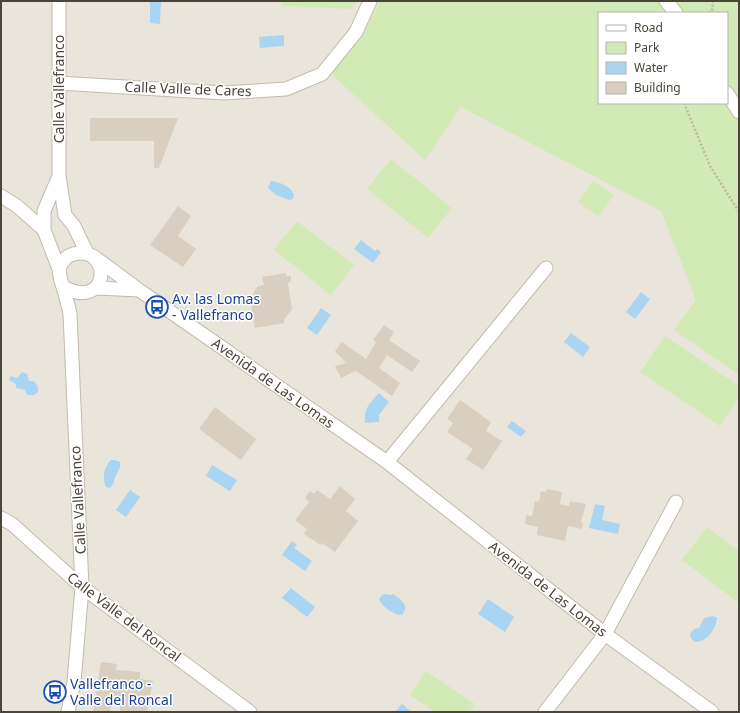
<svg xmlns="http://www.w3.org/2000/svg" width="740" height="713" font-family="'Noto Sans',sans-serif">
<rect width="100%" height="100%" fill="#f6f3ec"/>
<path fill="#eae5da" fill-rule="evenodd" d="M1,1H739V712H1ZM599,13H727V103H599Z"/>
<path fill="#d2eab5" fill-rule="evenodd" d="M282,1H357L351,9L281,6Z
M380,1H739V375L674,330L696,300L661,211L461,107L425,160L329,72L365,29ZM599,13H727V103H599Z
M391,159L452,208L428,238L367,189Z
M593,181L614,195L598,216L578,202Z
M297,221L354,265L331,295L274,250Z
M665,336L739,386V398L720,426L640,372Z
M707,527L739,551V603L682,560Z
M426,671L475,704L469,712H435L410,695Z"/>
<path fill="#a9d4f2" d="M150,1H161L160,24L150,23Z
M284,35V46L260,48L259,37Z
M271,181C280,182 292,187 294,195L293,199L289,200L276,195L268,188Z
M361,240L375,251L377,249L381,252L373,263L354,249Z
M641,292L650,299L635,319L626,312Z
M321,308L331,315L317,335L307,328Z
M571,333L590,347L583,357L564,342Z
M22,372L27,374L29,381H33C37,384 39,387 38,392L34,395H27L25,390L16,388V384L9,380L11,376L17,378Z
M379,393L389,402L379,415V422L365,423C364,408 369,404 379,393Z
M512,421L526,431L521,437L507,427Z
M111,460H115L120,462C121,470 117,471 115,478C113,483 114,484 110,488L106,487C102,479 104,466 111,460Z
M212,465L237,480L230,491L206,476Z
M130,490L140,497L126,517L116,510Z
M595,504L605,506L602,520L620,524L618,534L589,528Z
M292,541L297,545L294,548L312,561L305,571L282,555Z
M291,588L315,607L307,617L282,598Z
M384,594L390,595L393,594C401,600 410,605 402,615C393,615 383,607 379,600L381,596Z
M488,599L514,617L505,632L478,614Z
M713,616L717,618C716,629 707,642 695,642L691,638L690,634L694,629L699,628L704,618Z
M402,704L412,712H395Z"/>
<path fill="#d8cfc1" d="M90,118H178L159,168H154V141H90Z
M178,206L191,216L178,236L196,249L183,267L150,245Z
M286,273V276H291V281L288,283L292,309L284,320V323L255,328L250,300L254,299L253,293L258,286L264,285L262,277Z
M384,325L394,332L389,340L420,361L412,372L387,355L379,368L400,383L392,396L356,371L341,378L335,366L346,363L335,351L342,342L366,359L376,342L373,340Z
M460,400L491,422L486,431L502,441L483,470L466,459L473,449L447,432L453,423L447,419Z
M215,407L256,439L241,460L199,429Z
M340,486L355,499L346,511L358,521L335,552L322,543L320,545L304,534L307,529L295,520L309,502L305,498L310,491L314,494L317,490L330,499Z
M547,489L562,492L560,504L569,506L570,501L586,504L581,522L583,523L582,529L568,526L565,541L537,535L538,527L525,524L526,515L532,516L535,501L539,502L541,491L546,492Z
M101,662L117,664L116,670L140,672V679L153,681L147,712H120V702L112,700L110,712H93Z"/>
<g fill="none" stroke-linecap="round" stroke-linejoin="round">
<g stroke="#c2bbae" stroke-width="15">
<path id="street" d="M59,1V176L65,215L74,226L87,253
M666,1L676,13
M59,83L224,93L286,89L322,74L356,32L370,1
M727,93L739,112
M59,176L44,211V230L59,269
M1,196L17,206L44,230
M93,256L139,290L387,462L605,634L712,712
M63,287C107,310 112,255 82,253C77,253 71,254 67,257C56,267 59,275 63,287C66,296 68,305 70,314L82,587L74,682L68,712
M96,288L139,290
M387,462L546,268
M1,518L12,524L82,587L250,712
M545,712L605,634L676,502"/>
</g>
<path stroke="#c4b79f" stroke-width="2.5" stroke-dasharray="2 2" stroke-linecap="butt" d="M709,13L712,11L713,1
M684,103L710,166L739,212"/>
<use href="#street" stroke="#fff" stroke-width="13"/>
</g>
<defs>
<g id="bus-ring" transform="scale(1.15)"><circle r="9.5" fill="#fff" stroke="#1a4fb4" stroke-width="1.5"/><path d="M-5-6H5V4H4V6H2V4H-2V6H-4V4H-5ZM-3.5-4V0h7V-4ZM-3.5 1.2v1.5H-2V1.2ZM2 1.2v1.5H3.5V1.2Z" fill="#1a4fb4"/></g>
</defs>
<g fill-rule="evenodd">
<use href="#bus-ring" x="157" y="307"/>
<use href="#bus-ring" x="55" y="692"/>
</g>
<g text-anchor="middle" stroke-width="3" stroke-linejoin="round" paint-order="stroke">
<g font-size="14" fill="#4b4439" stroke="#fff">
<text transform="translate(59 89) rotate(-90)" y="5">Calle Vallefranco</text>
<text transform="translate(188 89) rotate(2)" y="5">Calle Valle de Cares</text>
<text transform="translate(273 383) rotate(35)" y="5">Avenida de Las Lomas</text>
<text transform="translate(78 500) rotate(-93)" y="5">Calle Vallefranco</text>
<text transform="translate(548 589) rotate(38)" y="5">Avenida de Las Lomas</text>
<text transform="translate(124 617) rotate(37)" y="5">Calle Valle del Roncal</text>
</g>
<g font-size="14" fill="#164399" stroke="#fff" text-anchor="start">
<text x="172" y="304">Av. las Lomas<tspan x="172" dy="16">- Vallefranco</tspan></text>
<text x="70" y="689">Vallefranco -<tspan x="70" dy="16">Valle del Roncal</tspan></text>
</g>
</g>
<rect width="740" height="713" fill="none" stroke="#4b4439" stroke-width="4"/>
<rect x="598" y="12" width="130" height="92" fill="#ffffff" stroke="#b7b4b0"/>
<rect x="606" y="25" width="20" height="6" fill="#ffffff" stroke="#b7b4b0"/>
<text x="634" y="32" font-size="12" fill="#4b4439">Road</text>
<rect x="606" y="42" width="20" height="12" fill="#d2eab5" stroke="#b7b4b0"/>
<text x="634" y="52" font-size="12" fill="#4b4439">Park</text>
<rect x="606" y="62" width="20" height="12" fill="#a9d4f2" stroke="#b7b4b0"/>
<text x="634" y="72" font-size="12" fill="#4b4439">Water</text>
<rect x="606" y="82" width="20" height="12" fill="#d8cfc1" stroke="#b7b4b0"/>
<text x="634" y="92" font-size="12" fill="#4b4439">Building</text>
</svg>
